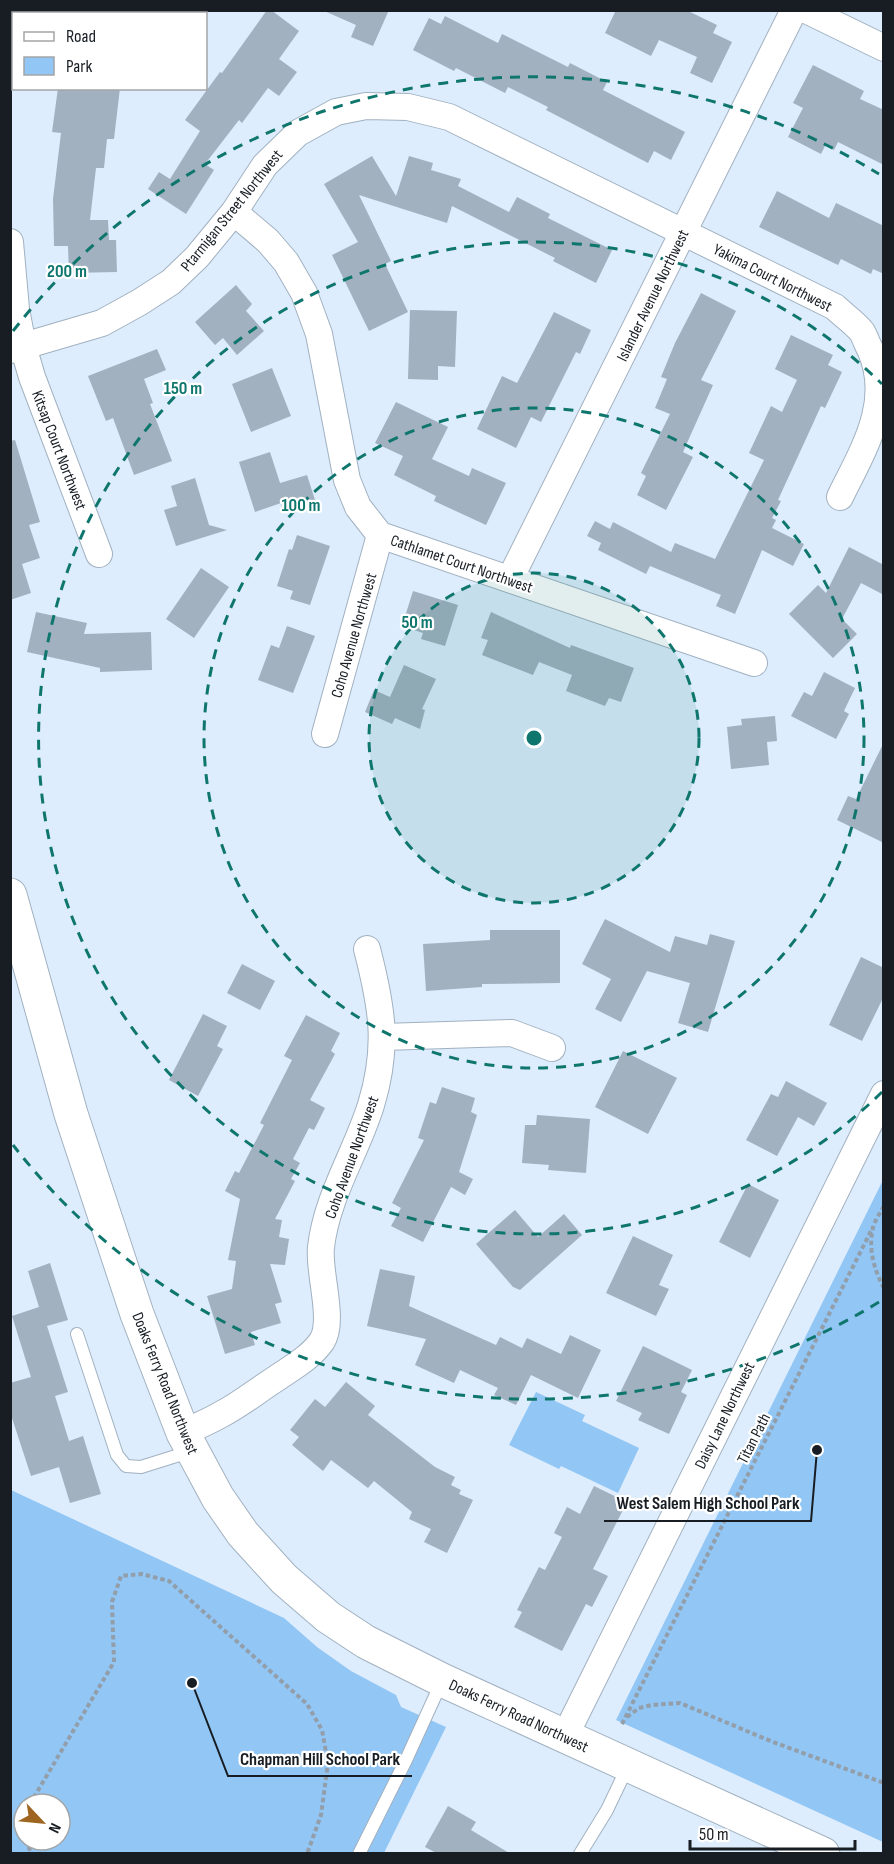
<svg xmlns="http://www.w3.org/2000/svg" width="894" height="1864" font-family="'Sofia Sans Condensed',sans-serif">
<rect width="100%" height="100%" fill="#ddedfd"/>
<path fill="#92c6f5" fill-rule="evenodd" d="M883,1180V1842L616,1720Z
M536,1392L585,1415L582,1421L639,1448L618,1493L561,1466L559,1469L509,1445Z
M11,1490L284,1618L317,1647L351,1671L396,1695L401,1707L446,1727L384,1853L11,1854ZM24,1804H60V1840H24Z"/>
<path fill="#a1b1c0" d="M267,10H271L299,31L279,59L297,72L279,96L268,88L242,123L239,120L205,164L214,170L186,214L148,189L159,172L170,179L200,131L185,120L220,72L222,73Z
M322,10H389L373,46L351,37L356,25Z
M616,10H686L717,25L713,33L732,42L712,83L690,73L697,57L659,40L651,56L605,33Z
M445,16L498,43L502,34L568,67L570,63L607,82L603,90L685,132L671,160L654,151L648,163L546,110L548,107L508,87L505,93L456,68L454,71L413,50L429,18L441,24Z
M813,65L864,91L860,99L884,110V165L838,142L834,150L825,146L821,154L788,137L803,108L793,103Z
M58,88H120L114,139H107L104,168H96L90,220H108L109,240H116L117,272L69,273L68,246H54L53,199L61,133L52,132Z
M372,156L396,196L409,156L433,163L431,170L461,179L458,186L509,212L517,197L550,214L548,218L612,250L596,283L553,261L555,258L452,206L447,223L359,195L391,261L385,264L408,312L369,331L332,255L358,242L324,184Z
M777,191L829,218L836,203L884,226V274L873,269L871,274L841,259L838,265L759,227Z
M236,285L252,304L246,311L264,331L237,355L223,338L215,345L195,322Z
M701,293L736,311L701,380L713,385L683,452L693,457L666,510L637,495L646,476L641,473L670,414L655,408L667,379L661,377L675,343Z
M410,310L457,311L455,367L438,366V380L408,379Z
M554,312L591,330L580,354L576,352L541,422L531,417L516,448L477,429L502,376L517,383Z
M791,335L833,355L828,365L842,372L825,408L821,406L778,500L781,501L772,518L776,520L772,528L804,544L793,566L762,550L735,614L716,606L721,595L650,566L646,574L598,550L601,543L587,536L595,521L610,529L613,522L671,552L675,543L715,559L764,460L749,453L771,406L782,412L797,380L775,369Z
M157,349L166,370L144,379L153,403L150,404L172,461L134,475L113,418L106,421L88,376Z
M272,368L291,416L251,432L232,384Z
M396,402L448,427L432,459L469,476L472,468L506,483L486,525L434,501L436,496L394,475L403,456L375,443Z
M15,440L40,522L29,525L40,558L22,564L31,593L10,600V441Z
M270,452L280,483L307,475L315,500L283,510L281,503L255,512L239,462Z
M195,478L209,525L227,530L176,546L164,510L177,506L171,486Z
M297,535L330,546L310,605L290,599L293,591L277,586L289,549L292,550Z
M849,547L884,565V595L861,583L842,619L857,634L833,658L789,614L818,585L826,593Z
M201,568L229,587L194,638L166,619Z
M413,591L458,605L445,646L421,639L423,633L402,626Z
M36,612L87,623L84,634L151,632L152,670L100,672V668L27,652Z
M491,612L570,648L571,645L634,668L621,702L609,698L605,706L566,691L572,675L539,662L533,675L482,655L488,640L481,638Z
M287,626L315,636L293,693L258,680L271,645L279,648Z
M404,665L436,679L422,709L425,710L420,729L395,718L392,724L365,712L374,690L390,697Z
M824,672L855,688L844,711L849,714L836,739L791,716L804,692L812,696Z
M775,716L777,741L767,742L769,765L731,769L727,727L742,725L741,719Z
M884,742V843L837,820L848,796L856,799Z
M605,919L670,952L675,936L707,945L710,934L735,941L708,1032L678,1023L690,983L647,971L621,1022L595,1009L611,979L582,964Z
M490,930H560V983L482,984V987L426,991L423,944L490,940Z
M861,957L884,968V996L862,1041L829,1025Z
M242,964L275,981L260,1010L227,993Z
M203,1014L227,1026L217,1046L223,1049L198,1096L169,1080Z
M306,1015L340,1033L331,1051L335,1054L310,1100L325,1108L314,1130L309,1128L293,1159L300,1163L291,1179L295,1181L275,1219L282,1220L279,1237L289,1239L285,1265L270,1264L282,1302L275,1304L281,1323L251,1332L255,1345L225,1354L207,1296L232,1289L236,1261L228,1260L240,1199L225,1191L235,1171L239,1173L264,1125L260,1123L292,1060L284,1056Z
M623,1051L677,1078L648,1134L595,1107Z
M786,1081L827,1103L814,1126L798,1117L777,1156L746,1140L771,1094L778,1097Z
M442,1087L475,1098L471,1112L477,1115L459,1172L473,1179L465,1195L451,1187L423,1242L391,1226L401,1208L392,1203L424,1140L418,1138L430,1102L436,1104Z
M537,1115L590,1119L586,1173L548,1170L549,1165L522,1163L525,1125H536Z
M748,1184L779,1200L750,1258L719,1242Z
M515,1210L538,1237L564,1214L582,1235L520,1290L513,1287L476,1244Z
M633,1236L673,1255L659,1285L669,1289L656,1316L606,1293Z
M50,1263L68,1320L47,1326L68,1392L55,1396L69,1441L83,1436L101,1494L70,1503L59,1467L31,1476L10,1412V1383L31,1377L12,1316L39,1307L28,1271Z
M380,1269L415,1276L409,1306L496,1345L500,1337L522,1348L527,1338L561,1354L570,1335L601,1350L578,1398L531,1375L516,1405L494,1395L498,1388L460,1370L454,1383L415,1365L426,1339L367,1326Z
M643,1346L692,1370L681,1392L687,1395L669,1434L638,1420L642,1413L616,1401Z
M346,1382L375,1406L368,1415L435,1467L455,1477L451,1485L461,1490L459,1494L473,1500L447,1553L424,1542L431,1529L409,1519L412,1512L374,1481L368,1488L331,1460L323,1471L292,1445L299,1437L290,1430L315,1399L325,1407Z
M594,1486L627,1502L593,1569L608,1576L592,1607L586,1604L562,1651L514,1627L522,1612L517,1610L539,1567L545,1570L562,1537L554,1533L567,1507L580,1514Z
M448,1806L476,1822L471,1830L511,1854H438L425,1847Z"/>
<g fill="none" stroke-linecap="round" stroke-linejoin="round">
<g stroke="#a1b1c0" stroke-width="14">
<path id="service" d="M77,1334L117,1455L126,1466L141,1467L192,1451
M359,1854L406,1760L442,1681
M580,1854L607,1810L628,1766"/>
</g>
<g stroke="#a1b1c0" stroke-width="28">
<path id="minor" d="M806,10L884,48
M234,212L268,241L286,262L304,293L319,334L347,480L358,507L380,535L754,663
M10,242L16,309L23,346L32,377L99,554
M10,350L102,323L140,302L171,282L197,257L234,212L265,165L298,133L336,112L366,106L408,107L449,117L835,307C843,315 855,323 862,332C865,337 867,344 870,349C894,402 863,450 840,497
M510,579L794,10
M325,734L380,535
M383,1037L512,1033L552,1048
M183,1433C195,1427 208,1422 220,1415C240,1405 258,1390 277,1378C293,1367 311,1357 322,1341C335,1320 318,1272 321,1247C327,1196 356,1153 371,1105C389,1046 382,1007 367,949
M565,1736L884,1094"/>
</g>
<g stroke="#a1b1c0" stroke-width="35">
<path id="secondary" d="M10,895L71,1114L137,1314L183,1433L218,1498L243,1534L284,1579L328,1617L366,1642L442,1680L823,1854"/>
</g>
<path stroke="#929eaa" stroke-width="4" stroke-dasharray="4.5 3" stroke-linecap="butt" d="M884,1206C880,1213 875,1220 873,1228C868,1248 874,1270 884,1288
M627,1717L639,1708L652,1705L680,1703L773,1742L884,1783
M622,1724L873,1227
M30,1804L114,1662L112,1602L121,1576L142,1574L169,1581L307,1704L322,1730L328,1763L321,1815L307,1854
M25,1840L32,1854"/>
<use href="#service" stroke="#fff" stroke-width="12"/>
<use href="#minor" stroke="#fff" stroke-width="26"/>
<use href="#secondary" stroke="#fff" stroke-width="33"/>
</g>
<circle cx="534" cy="738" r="165" fill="#0f766e" fill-opacity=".12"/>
<g fill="none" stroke="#0f766e" stroke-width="3" stroke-dasharray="10 8">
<circle cx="534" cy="738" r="165"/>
<circle cx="534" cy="738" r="330"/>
<path d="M882 1092A496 496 0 1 1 882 384"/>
<path d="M879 1302A661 661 0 0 1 13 1145M13 331A661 661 0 0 1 879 174"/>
</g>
<g text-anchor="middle" stroke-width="4.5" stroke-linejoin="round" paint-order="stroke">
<g font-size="16" fill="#171d23" stroke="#fff">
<text transform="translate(231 210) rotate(-51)" y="6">Ptarmigan Street Northwest</text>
<text transform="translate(773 277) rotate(27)" y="6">Yakima Court Northwest</text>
<text transform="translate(652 295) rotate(-64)" y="6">Islander Avenue Northwest</text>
<text transform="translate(60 450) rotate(69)" y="6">Kitsap Court Northwest</text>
<text transform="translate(462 563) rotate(19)" y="6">Cathlamet Court Northwest</text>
<text transform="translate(353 635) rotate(-74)" y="6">Coho Avenue Northwest</text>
<text transform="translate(351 1157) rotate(-70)" y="6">Coho Avenue Northwest</text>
<text transform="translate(166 1383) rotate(68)" y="6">Doaks Ferry Road Northwest</text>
<text transform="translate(724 1415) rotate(-64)" y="6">Daisy Lane Northwest</text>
<text transform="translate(753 1438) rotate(-63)" y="6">Titan Path</text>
<text transform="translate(519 1715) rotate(25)" y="6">Doaks Ferry Road Northwest</text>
</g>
</g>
<circle cx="534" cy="738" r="9" fill="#0f766e" stroke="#fff" stroke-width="3"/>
<g font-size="18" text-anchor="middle" font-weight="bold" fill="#0f766e" stroke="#fff" stroke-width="4.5" stroke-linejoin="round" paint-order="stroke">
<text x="67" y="277">200 m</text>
<text x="183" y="394">150 m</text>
<text x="301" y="511">100 m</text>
<text x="417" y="628">50 m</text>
</g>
<path fill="none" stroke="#171d23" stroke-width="2" d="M817 1450L811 1521H604M192 1683L228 1776H412"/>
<g fill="#171d23" stroke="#fff" stroke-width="2">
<circle cx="817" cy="1450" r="6"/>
<circle cx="192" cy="1683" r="6"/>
</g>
<g font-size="18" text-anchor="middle" font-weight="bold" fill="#171d23" stroke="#fff" stroke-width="4.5" stroke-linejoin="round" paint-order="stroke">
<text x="708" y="1509">West Salem High School Park</text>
<text x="320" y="1765">Chapman Hill School Park</text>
</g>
<rect width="894" height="1864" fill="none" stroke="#171d23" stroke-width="24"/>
<rect x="12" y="12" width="195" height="78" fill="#ffffff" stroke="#a2a5a7" stroke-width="1.5"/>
<rect x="24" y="32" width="30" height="9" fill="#ffffff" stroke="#a2a5a7" stroke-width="1.5"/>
<text x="66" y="42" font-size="18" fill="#171d23">Road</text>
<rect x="24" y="57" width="30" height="18" fill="#92c6f5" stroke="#a2a5a7" stroke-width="1.5"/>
<text x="66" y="72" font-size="18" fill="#171d23">Park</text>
<g transform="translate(42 1822) rotate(116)"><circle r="28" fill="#ffffff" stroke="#a2a5a7" stroke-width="1.5"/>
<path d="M0-4.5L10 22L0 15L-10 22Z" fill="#9d6520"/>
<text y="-9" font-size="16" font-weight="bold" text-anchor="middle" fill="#171d23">N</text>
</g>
<path d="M690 1840v9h165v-9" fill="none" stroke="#171d23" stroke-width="3"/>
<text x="699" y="1840" font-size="18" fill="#171d23" stroke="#ffffff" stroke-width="4.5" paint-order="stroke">50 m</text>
</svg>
